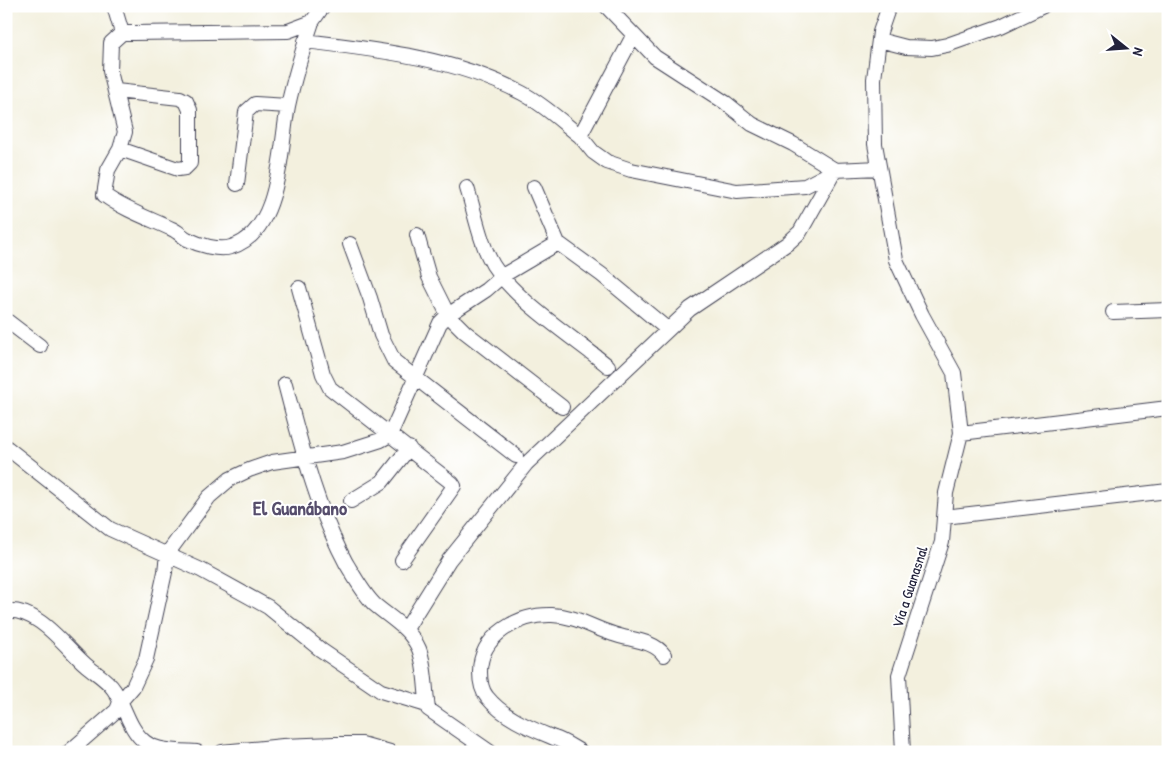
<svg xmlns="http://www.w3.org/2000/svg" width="1174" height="758" font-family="'Patrick Hand',sans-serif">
<rect width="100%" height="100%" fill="#fff"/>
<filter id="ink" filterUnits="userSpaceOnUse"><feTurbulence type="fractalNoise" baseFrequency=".02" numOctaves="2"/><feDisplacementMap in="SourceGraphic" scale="10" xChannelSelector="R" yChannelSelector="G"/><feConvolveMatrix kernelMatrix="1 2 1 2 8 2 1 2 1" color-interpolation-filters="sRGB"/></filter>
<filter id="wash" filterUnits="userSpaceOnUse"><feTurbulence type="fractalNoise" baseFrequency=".0096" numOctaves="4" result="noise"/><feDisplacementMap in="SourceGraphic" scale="20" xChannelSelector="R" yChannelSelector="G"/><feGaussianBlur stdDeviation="1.12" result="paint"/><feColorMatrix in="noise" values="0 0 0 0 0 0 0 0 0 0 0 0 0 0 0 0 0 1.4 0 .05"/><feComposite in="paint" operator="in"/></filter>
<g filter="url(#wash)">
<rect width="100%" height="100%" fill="#f3f0de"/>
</g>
<g filter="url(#ink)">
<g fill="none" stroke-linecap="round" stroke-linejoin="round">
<g stroke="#414153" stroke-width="16">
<path id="minor" d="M114,6L122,33H132L288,31L312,22L323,6
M606,6L655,57L726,103L752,124L793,144L835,170L879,168
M889,6L880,32L874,79L875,144L896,260L922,315L954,373L961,433L946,493L942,542L899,675L903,752
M122,33L111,43L110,71L125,132L120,149L108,170L104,195C125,210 148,218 172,229C177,231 182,236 187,239C199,245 219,251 231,247C281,233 280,147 288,106C294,78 303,49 312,22
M633,36L580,136L593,152L607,162L631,170L737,191L805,186L832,172
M879,40L906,47L932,48L947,45L1001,26L1043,6
M305,41C380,50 455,58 522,93C543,104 561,121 580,136
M116,91L180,98L186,101L190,110V163L185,168L178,169L120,149
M237,184L246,112L255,104L288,106
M534,187L558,243L602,275L667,329
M467,188C475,213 480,243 493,265C517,302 574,338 608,366
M417,235L429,277L448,315L465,332L562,407
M350,244L370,298L381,335L394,361L516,456
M299,288L323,374L330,388L452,483L454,486L402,560
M1113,312L1168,310
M6,320L40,346
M285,384C301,444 316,507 346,563C354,576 363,593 374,604C390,618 410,628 419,649C426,667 425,690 428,709L490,752
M961,433L1168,408
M6,447L110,529L201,570L268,607L321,650L381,691L427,705
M351,501L382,482L409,448
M944,517L1168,491
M6,611C39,608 64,646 86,665C95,673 107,679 114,690C125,706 129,730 145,742C158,752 181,751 197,752
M406,629L449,560L526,464L690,309L788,243L800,232L835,170
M69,752L117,710L120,702L133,687L146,659L165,572L167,554L209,497L230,479L249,470L272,462L343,452L381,440L390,435L440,323L448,315L486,290L502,276L558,243
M222,752L283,746L334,744H362L390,752
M581,752C572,747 564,741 554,738C530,728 504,718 487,697C481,690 480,681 480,672C480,635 519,614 552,615C577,616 590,627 613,634C629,640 654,640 664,655"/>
</g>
<use href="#minor" stroke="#fff" stroke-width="14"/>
</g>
</g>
<g text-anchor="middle" stroke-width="4" stroke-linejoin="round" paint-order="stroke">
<g font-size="15" fill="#22223b" stroke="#fff">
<text transform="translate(910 587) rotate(-72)" y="5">Vía a Guanasnal</text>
</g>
<g font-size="20" font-weight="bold" fill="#564d6c" stroke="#fff">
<text x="300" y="515">El Guanábano</text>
</g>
</g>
<rect width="1174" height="758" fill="none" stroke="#fff" stroke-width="25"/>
<g transform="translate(1126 48) rotate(107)" stroke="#ffffff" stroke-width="4" paint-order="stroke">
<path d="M0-4L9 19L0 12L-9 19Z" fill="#22223b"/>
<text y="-8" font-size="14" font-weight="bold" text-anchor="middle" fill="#22223b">N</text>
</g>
</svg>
